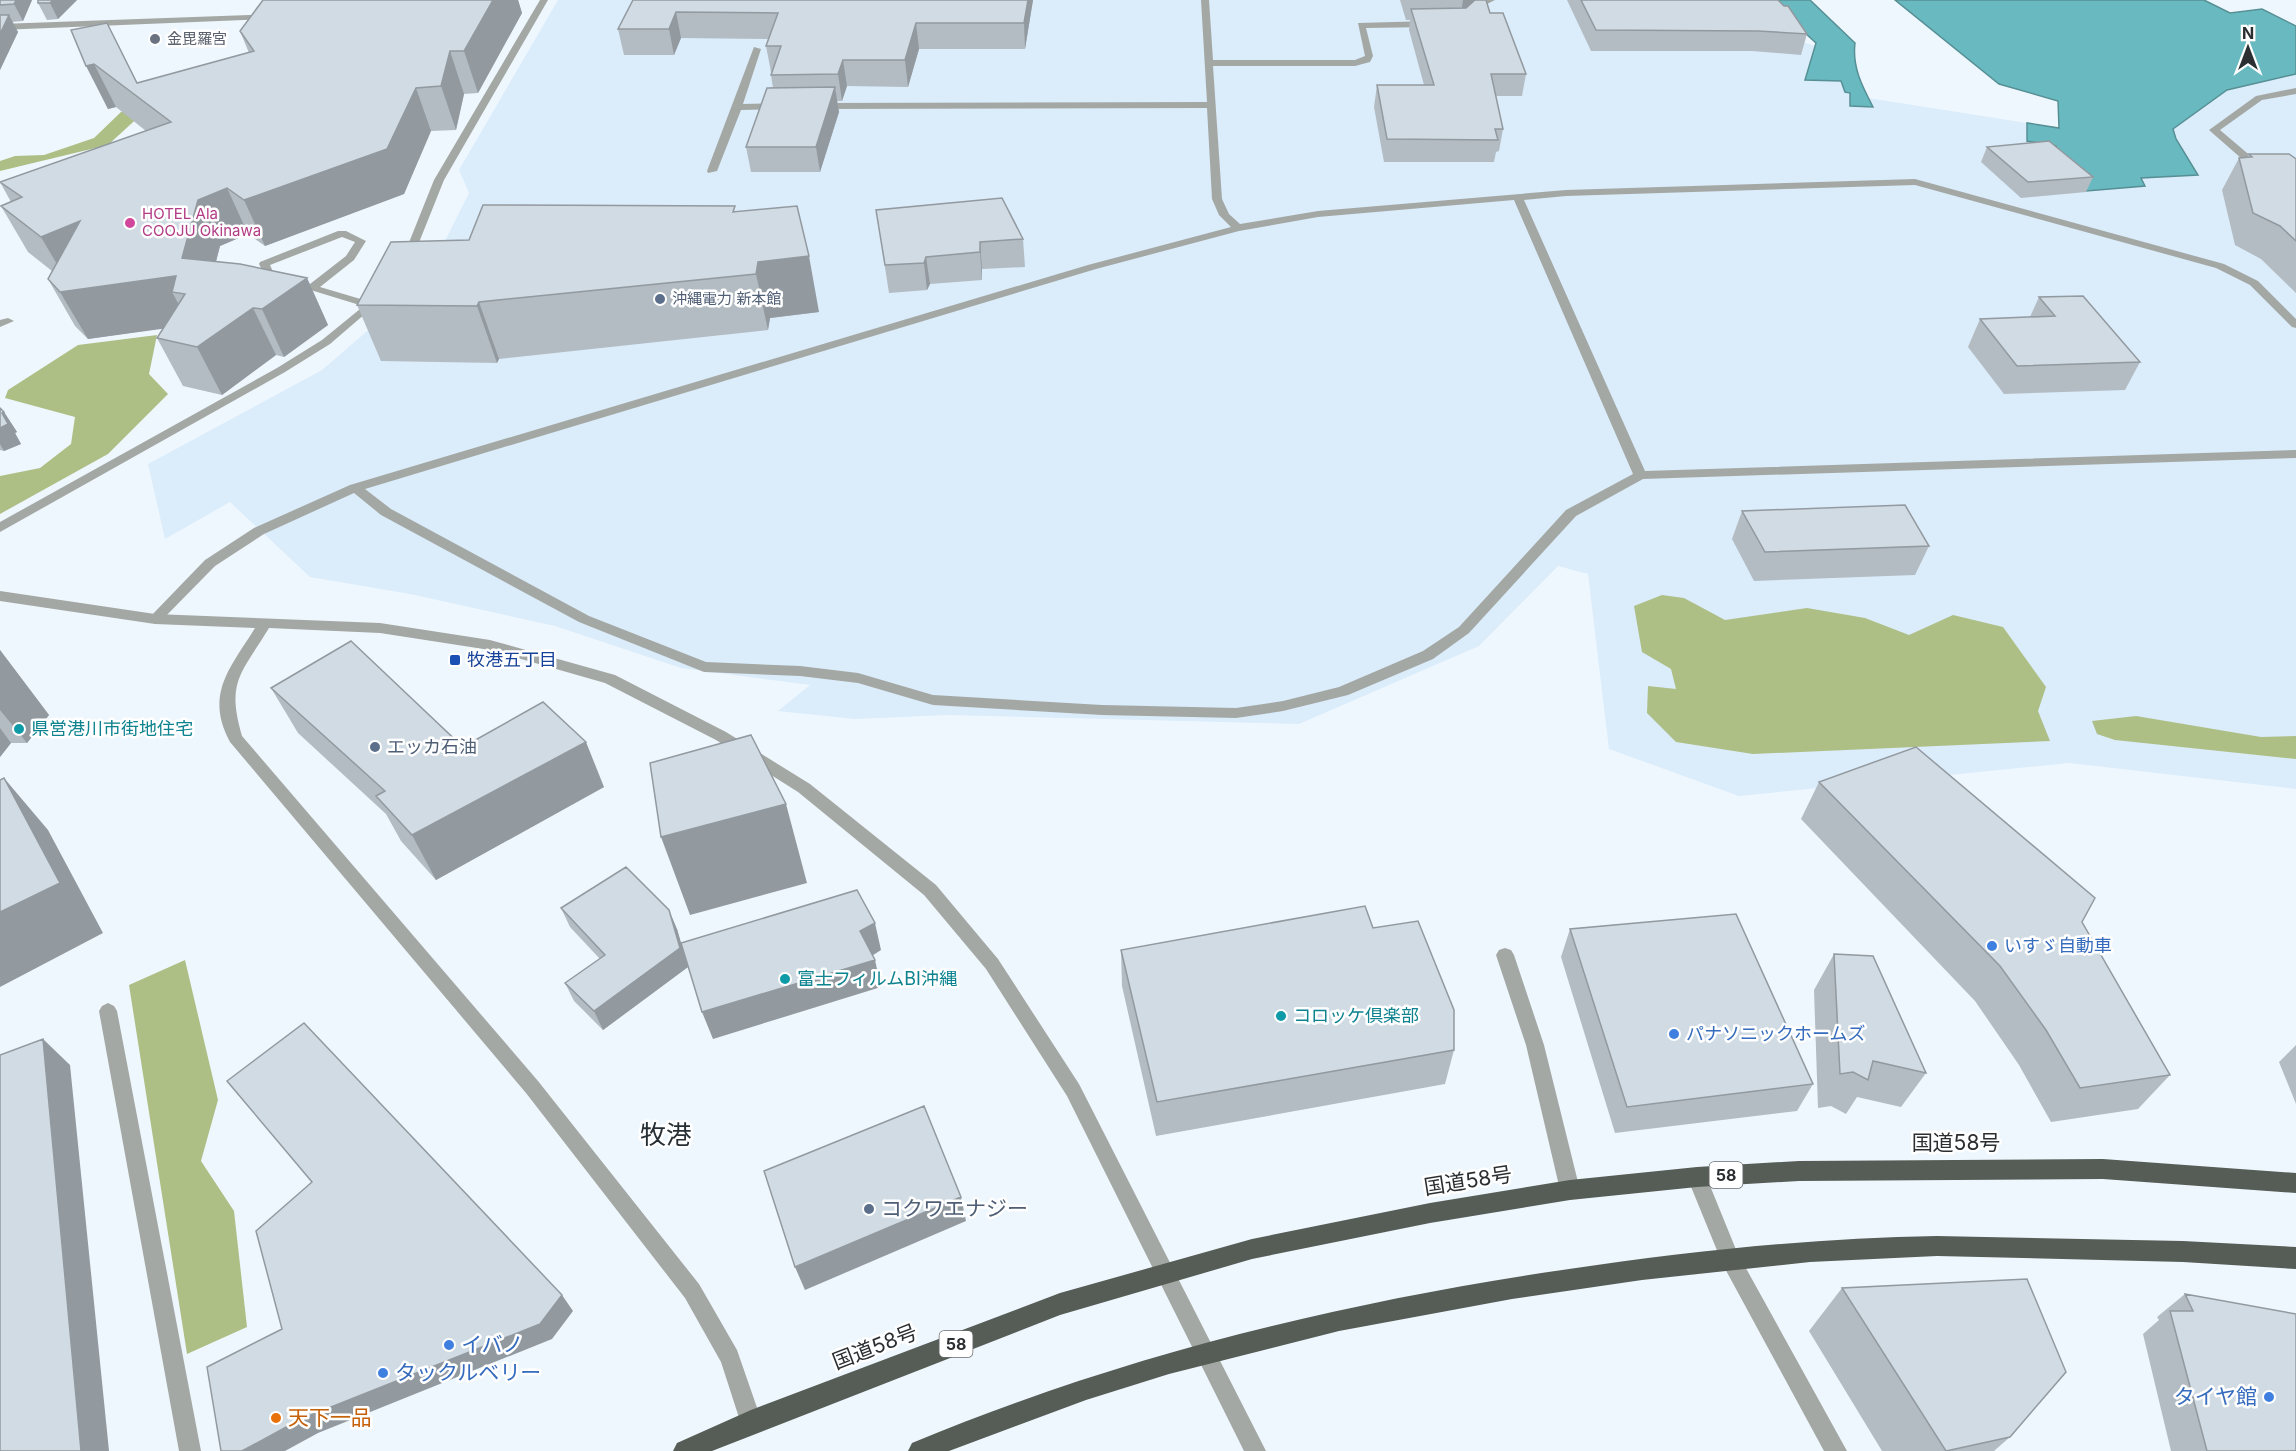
<svg xmlns="http://www.w3.org/2000/svg" width="2296" height="1451" font-family="Inter,'Noto Sans JP',sans-serif">
<rect width="100%" height="100%" fill="#eff7fe"/>
<path fill="#dbecfb" d="M558,0H1761L1800,41L1815,46L1813,58L1841,81L1845,92L1872,107L1868,98L2027,123V141L2056,146L2145,186L2140,178L2198,174L2176,139L2173,129L2227,90L2296,74V789L2069,763L1739,796L1609,749L1588,574L1558,566L1479,646L1299,724L947,715L855,719L778,711L810,685L681,668L555,626L410,594L310,577L230,502L165,539L148,464L322,370L425,281L469,193L459,170Z"/>
<path fill="#aebf86" d="M155,102L108,145L0,171V161L15,156L44,155L94,138L121,112Z
M157,335L149,374L168,394L108,454L0,514V476L40,468L71,444L75,417L5,398L8,390L78,345Z
M1662,595L1684,598L1725,620L1807,608L1865,618L1909,635L1953,615L2003,627L2046,687L2038,711L2050,741L1753,754L1676,742L1647,713L1648,686L1676,689L1671,669L1642,652L1634,606Z
M2136,716L2261,737L2296,736V759L2115,740L2097,734L2092,721Z
M185,960L218,1100L201,1161L234,1211L247,1327L187,1354L129,985Z"/>
<path fill="#69b9c0" stroke="#569095" stroke-width="1.5" d="M1769,0H1810L1855,43C1852,67 1862,86 1873,107L1850,106V93L1845,92L1841,81L1805,80L1816,43Z
M1895,0H2204L2230,13L2262,9L2296,26V74L2227,90L2173,129L2176,139L2198,175L2141,178L2145,186L2086,191L2059,168L2056,146L2027,141V123L2059,128L2058,101L1999,84Z"/>
<g fill="none" stroke-linecap="round" stroke-linejoin="round">
<path fill="#a4a8a4" fill-rule="evenodd" d="M1201,0H1209L1213,60H1355L1365,56L1358,23L1430,21L1434,24L1430,27L1366,28L1373,56L1370,62L1355,66H1213L1222,199L1229,214L1240,224L1318,211L1566,190L1915,179L2224,264L2258,281L2296,319V328L2292,327L2250,285L2216,268L1915,185L1566,196L1524,200L1645,471L2296,450V458L1643,479L1576,516L1469,633L1433,659L1348,695L1283,711L1236,718L1102,715L933,705L858,683L800,676L704,672L579,622L381,515L354,493L264,534L215,566L160,622L155,624L148,619L205,560L254,528L350,485L1088,265L1231,227L1219,215L1212,199L1207,108L818,109L813,106L818,103L1207,102ZM1514,200L1633,474L1566,510L1459,627L1423,651L1339,687L1283,701L1236,708L1102,705L933,695L858,673L800,666L706,662L589,616L391,509L365,489L1096,269L1239,231L1318,217Z
M1481,0H1495L1487,4L1474,17H1468V13Z
M754,47L761,49L743,104L779,103L784,106L779,109L741,110L717,171L708,173L707,171Z
M2296,88V94L2262,100L2220,130L2266,169V173H2258L2209,130L2256,96Z
M338,231H346L366,241L354,260L320,287L374,303V307H366L265,276L259,264L260,262ZM342,237L355,242L346,256L310,284L274,274L270,265Z
M1505,948L1511,950L1514,955L1544,1045L1580,1190L1577,1196L1570,1199L1563,1196L1560,1190L1526,1045L1496,955L1499,950Z
M108,1003L114,1006L117,1011L201,1451H179L99,1011L102,1006Z"/>
<path fill="#a4a8a4" fill-rule="evenodd" d="M540,0H548L444,180L412,260L403,262L402,260L434,180Z
M274,14V18L271,19L0,30V24Z
M376,296L382,299L380,301L330,344L285,372L0,532V522L277,368L322,340Z
M8,318L14,321L0,327V320Z
M1697,1168L1704,1171L1737,1252L1847,1451H1824L1723,1265L1687,1177L1690,1171Z"/>
<path fill="#a4a8a4" fill-rule="evenodd" d="M0,591L155,614L380,623L490,640L615,675L726,732L810,784L936,885L998,959L1079,1084L1266,1451H1244L1067,1096L986,969L924,895L798,792L716,740L605,683L490,650L380,633L269,628C241,674 226,681 242,736L538,1081L699,1284L737,1350L762,1422L759,1430L751,1433L743,1430L721,1362L685,1298L526,1093L230,742C204,694 231,667 255,628L155,624L0,601Z"/>
<path fill="#565d56" fill-rule="evenodd" d="M2103,1159L2296,1173V1193L2103,1179L1799,1181L1697,1187L1570,1200L1430,1223L1252,1259L1060,1315L712,1451H673L677,1443L751,1410L1060,1293L1252,1239L1430,1203L1570,1180L1697,1167L1799,1161Z
M1937,1236L2183,1241L2296,1247V1269L2183,1262L1937,1256L1810,1262L1642,1280L1512,1299L1339,1331L1169,1374L1086,1400L949,1451H908L912,1443C1123,1355 1343,1302 1569,1269C1691,1251 1814,1238 1937,1236Z"/>
</g>
<path fill="#b3bcc3" d="M0,0H32L23,21L12,22L18,32L0,70Z
M77,0L58,19L47,20L38,3Z
M263,0H518L522,13L478,93L464,94L456,130L431,131L404,194L265,246L248,234L220,246L216,261L307,278L328,325L284,357L276,355L222,395L183,386L157,338L163,328L88,339L75,326L48,279L52,271L28,252L1,206L11,202L0,182L146,131L116,107L108,109L71,30L137,83L249,53L240,31Z
M633,0H1033L1025,49H919L908,87L847,86L842,101H837L839,112L820,172H751L746,147L773,88L771,75L772,72H771L766,46L768,39L681,38L674,55H624L618,29Z
M1400,0H1486L1490,13L1526,74L1522,96H1496L1503,129L1499,151L1496,152L1494,162H1384L1374,107L1377,85H1424L1409,30L1410,20H1406Z
M1567,0H1778L1807,34L1801,55L1752,51H1591Z
M1987,147L2093,177L2086,192L2021,198L1981,162Z
M2249,154L2296,159V293L2261,259L2235,245L2222,190L2239,158L2247,157Z
M876,210L1023,239L1025,267L982,269V280L930,284L927,290L889,293Z
M737,211L819,312L770,318L768,330L499,359L497,363L381,361L357,305L469,240Z
M2039,297L2140,362L2125,390L2004,394L1968,347L1980,319L2030,317Z
M0,408L4,412L17,432L15,433L21,444L4,451L0,450Z
M1742,511L1929,546L1915,575L1754,581L1732,539Z
M0,650L49,715L27,743H11L0,757Z
M271,688L463,747L604,787L436,880L401,841L386,814L298,733Z
M1819,782L2082,922L2170,1075L2138,1109L2051,1122L2019,1065L1975,1001L1801,819Z
M561,908L677,929L688,967L603,1030L574,1001L565,983L600,959L570,927Z
M1373,928L1454,1050L1445,1084L1156,1136L1122,986L1121,950Z
M1570,929L1813,1084L1797,1111L1615,1133L1561,957Z
M1834,954L1926,1073L1901,1107L1857,1097L1846,1114L1831,1106L1818,1108L1814,990Z
M2296,1045V1104L2279,1062Z
M1842,1288L2010,1437L1994,1451H1882L1809,1331Z
M2185,1294L2296,1451H2171L2143,1334L2159,1320L2157,1317Z"/>
<path fill="#92999f" d="M16,0H32L23,21L14,4Z
M53,0H77L58,19L50,3Z
M493,0H518L522,13L478,93L464,51Z
M1028,0H1033L1025,49L1024,23Z
M1463,0H1476L1460,19Z
M676,12L681,38L674,55L669,29Z
M9,15L18,32L0,70V34Z
M916,23L919,49L908,87L905,60Z
M450,51L464,94L456,130L441,86Z
M843,60L847,86L842,101L838,74Z
M94,64L116,107L108,109L86,66Z
M835,87L839,112L820,172L816,147Z
M416,88L431,131L404,194L265,246L244,200Z
M227,188L248,234L220,246L205,305L182,258L198,200Z
M80,221L68,283L41,237Z
M980,242L982,269V280L980,252Z
M809,256L819,312L770,318L768,330L756,274L758,262Z
M926,257L930,284L927,290L924,263Z
M176,276L172,292L190,325L88,339L60,292Z
M307,278L328,325L284,357L262,309Z
M479,302L499,359L497,363L477,306Z
M253,308L276,355L222,395L197,347Z
M4,412L17,432L15,433L21,444L4,451L0,444V428L2,413Z
M0,650L49,715L27,743L0,710Z
M0,728L11,743L0,757Z
M586,742L604,787L436,880L412,835Z
M4,778L48,830L103,933L0,987V912Z
M786,804L807,883L690,915L661,837Z
M669,910L677,929L688,967L603,1030L594,1011Z
M875,923L881,950L867,959L860,931Z
M875,960L881,987L713,1039L702,1012Z
M43,1039L70,1065L109,1451H81Z
M961,1197L966,1221L805,1290L795,1267Z
M562,1295L573,1311L552,1339L318,1433L285,1451H242L301,1419Z"/>
<path fill="#d0dbe3" stroke="#92999f" stroke-width="1.5" d="M0,0H16L14,4L0,5Z
M38,0H53L50,3H38Z
M263,0H493L464,51H450L441,86L416,88L387,149L244,200L227,188L198,200L182,258L240,264L307,278L262,309L253,308L197,347L157,338L185,294L172,292L176,276L60,292L48,279L80,221L41,237L1,206L22,197L0,182L171,122L94,64L86,66L71,30L107,23L137,83L254,51L240,31Z
M633,0H1028L1024,23H916L905,60H843L838,74L771,75L781,46H766L778,13L676,12L669,29H618Z
M1475,0H1486L1490,13H1503L1526,74H1491L1503,129H1495L1498,140L1387,139L1377,85H1434L1411,9L1466,8Z
M1581,0H1778L1784,6H1788L1807,34L1758,31L1596,30Z
M0,15H9L0,34Z
M835,87L816,147H746L767,88Z
M2049,141L2093,177L2028,182L1987,147Z
M2249,154H2289L2296,159V241L2280,226L2253,213L2239,158L2252,157Z
M1002,198L1023,239L980,242V252L926,257L924,263L885,265L876,210Z
M483,205L735,206L733,212L797,206L809,256L758,262L756,274L479,302L477,306L357,305L391,242L469,240Z
M2083,296L2140,362L2017,366L1980,319L2055,316L2039,297Z
M0,408L4,412L2,413L8,424L0,428Z
M1905,505L1929,546L1765,552L1742,511Z
M351,641L463,747L543,702L586,742L412,835L376,796L385,791L271,688Z
M751,735L786,804L661,837L650,763Z
M1916,747L2095,898L2082,922L2170,1075L2080,1088L2046,1030L2000,966L1819,782Z
M4,778L60,883L0,912V780Z
M626,867L669,910L680,948L594,1011L565,983L605,955L561,908Z
M857,890L875,923L860,931L875,960L702,1012L681,943Z
M1365,906L1373,928L1418,921L1454,1010V1050L1157,1102L1121,950Z
M1736,914L1813,1084L1627,1107L1570,929Z
M1834,954L1873,956L1926,1073L1873,1061L1868,1080L1853,1072L1840,1074Z
M304,1023L562,1295L540,1324L301,1419L242,1451H221L207,1367L282,1329L256,1231L312,1182L227,1081Z
M43,1039L81,1451H0V1055Z
M924,1106L961,1197L795,1267L764,1171Z
M2027,1279L2066,1372L2010,1437L1946,1451L1842,1288Z
M2185,1294L2296,1314V1451H2207L2170,1311H2193Z"/>
<circle fill="#6b7280" stroke="#fff" stroke-width="2" cx="155" cy="39" r="6"/>
<circle fill="#d1479c" stroke="#fff" stroke-width="2" cx="130" cy="223" r="6"/>
<g fill="#5c6f8a" stroke="#fff" stroke-width="2">
<circle cx="660" cy="299" r="6"/>
<circle cx="375" cy="747" r="6"/>
<circle cx="869" cy="1209" r="6"/>
</g>
<rect fill="#1a4fb4" stroke="#fff" stroke-width="2" x="449" y="654" width="12" height="12" rx="3"/>
<g fill="#0f9aa8" stroke="#fff" stroke-width="2">
<circle cx="19" cy="729" r="6"/>
<circle cx="785" cy="979" r="6"/>
<circle cx="1281" cy="1016" r="6"/>
</g>
<g fill="#3f7fe0" stroke="#fff" stroke-width="2">
<circle cx="1992" cy="946" r="6"/>
<circle cx="1674" cy="1034" r="6"/>
<circle cx="449" cy="1345" r="6"/>
<circle cx="383" cy="1373" r="6"/>
<circle cx="2269" cy="1397" r="6"/>
</g>
<circle fill="#e8710a" stroke="#fff" stroke-width="2" cx="276" cy="1418" r="6"/>
<g text-anchor="middle" stroke-width="5" stroke-linejoin="round" paint-order="stroke">
<g font-size="15" fill="#5b616d" stroke="#fff" text-anchor="start">
<text x="167" y="44">金毘羅宮</text>
</g>
<g font-size="15" fill="#b23c85" stroke="#fff" text-anchor="start">
<text x="142" y="219">HOTEL Ala<tspan x="142" dy="17">COOJU Okinawa</tspan></text>
</g>
<g font-size="15" fill="#4e5e75" stroke="#fff" text-anchor="start">
<text x="672" y="304">沖縄電力 新本館</text>
</g>
<g fill="#fff" stroke="#6b6d70" stroke-width="1.5">
<rect x="1709.5" y="1162" width="33" height="26" rx="4.5"/>
<rect x="939.5" y="1331" width="33" height="26" rx="4.5"/>
</g>
<g font-size="16" font-weight="bold" fill="#2b2f32">
<text x="1726" y="1181">58</text>
<text x="956" y="1350">58</text>
</g>
<g font-size="18" fill="#164399" stroke="#fff" text-anchor="start">
<text x="467" y="666">牧港五丁目</text>
</g>
<g font-size="18" fill="#0d838f" stroke="#fff" text-anchor="start">
<text x="31" y="735">県営港川市街地住宅</text>
<text x="797" y="985">富士フィルムBI沖縄</text>
<text x="1293" y="1022">コロッケ倶楽部</text>
</g>
<g font-size="18" fill="#4e5e75" stroke="#fff" text-anchor="start">
<text x="387" y="753">エッカ石油</text>
</g>
<g font-size="18" fill="#366cbe" stroke="#fff" text-anchor="start">
<text x="2004" y="952">いすゞ自動車</text>
<text x="1686" y="1040">パナソニックホームズ</text>
</g>
<g font-size="21" fill="#2b2f32" stroke="#fff">
<text x="1956" y="1150">国道58号</text>
<text transform="translate(1468 1181) rotate(-9)" y="7">国道58号</text>
<text transform="translate(875 1347) rotate(-21)" y="7">国道58号</text>
</g>
<g font-size="21" fill="#4e5e75" stroke="#fff" text-anchor="start">
<text x="881" y="1216">コクワエナジー</text>
</g>
<g font-size="21" fill="#366cbe" stroke="#fff" text-anchor="start">
<text x="461" y="1352">イバノ</text>
<text x="395" y="1380">タックルベリー</text>
<text x="2257" y="1404" text-anchor="end">タイヤ館</text>
</g>
<g font-size="21" fill="#c56008" stroke="#fff" text-anchor="start">
<text x="288" y="1425">天下一品</text>
</g>
<g font-size="26" fill="#272f35" stroke="#fff">
<text x="666" y="1144">牧港</text>
</g>
</g>
<g transform="translate(2248 48)" stroke="#ffffff" stroke-width="4.5" paint-order="stroke">
<path d="M0-4.5L10 22L0 15L-10 22Z" fill="#2b2f32"/>
<text y="-9" font-size="16" font-weight="bold" text-anchor="middle" fill="#2b2f32">N</text>
</g>
</svg>
